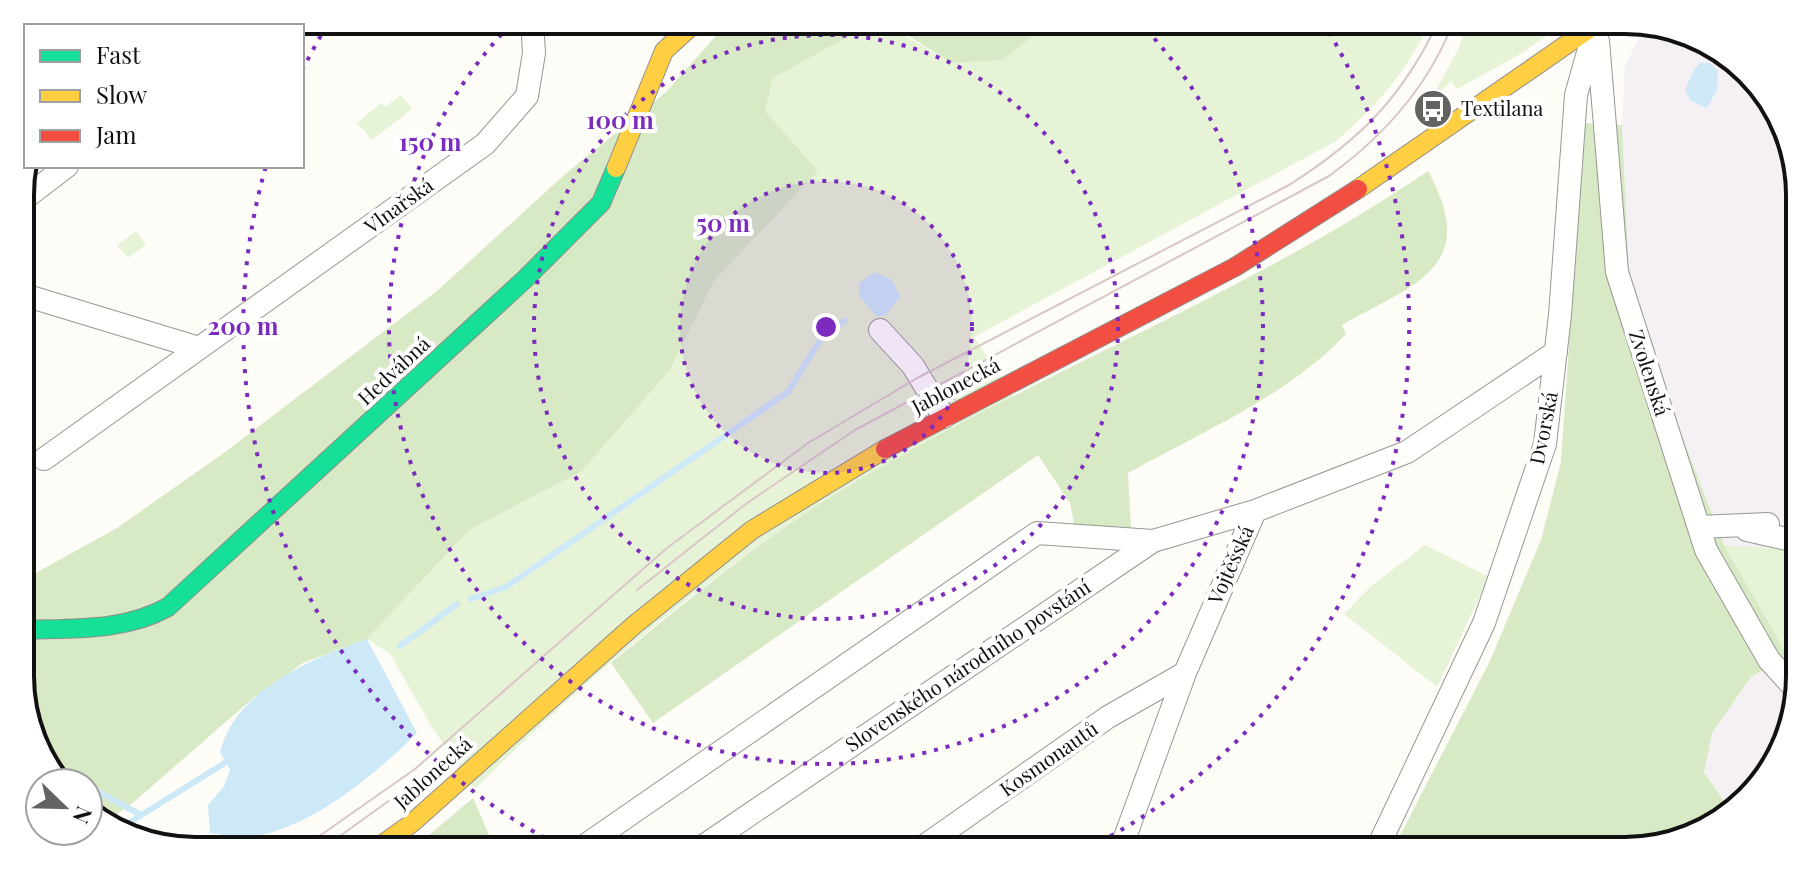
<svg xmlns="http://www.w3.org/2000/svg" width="1820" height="871" font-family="'Playfair Display',serif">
<rect width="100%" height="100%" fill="#fdfcf7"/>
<path fill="#f5f0f3" d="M1650,26L1702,38L1764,89L1799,172L1800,546L1772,549L1724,545L1654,363L1629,274L1622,125L1625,66L1640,35Z
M1788,656L1800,677L1782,753L1744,797L1723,800L1704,771L1712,733L1751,677Z"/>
<path fill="#e7f3d7" d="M878,20L952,63L1003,60L1054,20H1431C1408,70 1378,105 1336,141L974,337L1015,398C957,428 898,456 843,490C709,573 586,678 475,789L433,729L390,654L367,639L469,530L582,471L670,370L714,281L817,171L765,111L773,78Z
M1468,20H1570L1517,56L1457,89L1451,81L1441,91L1445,97L1425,110L1459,48Z
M401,95L412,109L372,140L357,123L381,103L385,107Z
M136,231L146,245L128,258L117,245Z
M1425,545L1489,577L1437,687L1344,614L1371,586Z
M1724,545L1800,550V677Z"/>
<path fill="#d8eac5" d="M730,20H878L773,78L765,111L818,171L714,281L670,370L582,471L469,530L367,639L303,663L252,699L135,801L105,823L88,809V783L56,782L22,700L21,581L117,528L225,452L437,291L563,176L666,92Z
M883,20H1054L1003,60L952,63Z
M1584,123L1622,125L1629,274L1654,363L1724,545L1788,656L1751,677L1712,733L1704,772L1723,800L1744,797L1723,821L1636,851H1392L1490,661L1541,540L1561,462Z
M1428,171C1481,268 1415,283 1342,325L1346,334C1288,396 1201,432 1128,473L1131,529L1075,528L1070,503L1038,455L653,723L611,663C686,602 761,539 844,489C1034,374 1244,296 1428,171Z
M473,798L496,851H410Z"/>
<path fill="#cde8f7" d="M1700,63H1710L1718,71L1717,90L1707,108L1691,101L1685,90L1695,68Z
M875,272L892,280L900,297L885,316H876L859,296V283Z
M367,639L417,733C375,775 308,831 248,837C236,838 222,834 210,833L208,805L224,786L230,770L220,752C235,690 313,658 367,639Z"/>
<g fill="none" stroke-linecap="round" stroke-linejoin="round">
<path stroke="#cde8f7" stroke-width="6" d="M471,599L506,587L788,392L825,332L845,321
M400,646L457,604
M76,779L83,783
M88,786L141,815
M116,831L231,759"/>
<g stroke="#979795" stroke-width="24">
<path id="street" d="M250,26L258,20
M1598,41L1617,272L1706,550L1769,660L1797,691
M20,202L67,166
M21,294L199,348
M880,330L913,366L944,417
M44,459L485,144L527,96L534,53L532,20
M1699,527L1768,524
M1747,530L1800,542
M577,851L1037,533L1153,541
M696,851L1153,541L1255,511
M917,851L1108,717L1185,673
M1120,851L1185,673L1255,511L1407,452L1556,352
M1376,851L1484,623L1545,444L1560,315L1576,95L1596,24"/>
</g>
<g stroke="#8e8d8b" stroke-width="20">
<path id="fast" d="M21,630C70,628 124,632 168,607L524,280L601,203L616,168"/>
</g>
<g stroke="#8e8d8b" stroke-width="20">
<path id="slow" d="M616,168L664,51L698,20
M1358,189L1602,20
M373,851L412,823L633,626L752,530L885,449"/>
</g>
<g stroke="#8e8d8b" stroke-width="20">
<path id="jam" d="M885,449L1235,267L1358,189"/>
</g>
<use href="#street" stroke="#fffffe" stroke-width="22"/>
<use href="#fast" stroke="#16e098" stroke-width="18"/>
<use href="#slow" stroke="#ffcf43" stroke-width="18"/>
<use href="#jam" stroke="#f24e42" stroke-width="18"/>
<path stroke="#d9c6c7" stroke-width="2" d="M637,590L747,503L855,430L1329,176C1384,136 1430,84 1454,20
M298,851L415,769L667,548L808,443L919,377L1289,185C1360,140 1403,97 1439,20
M319,851L397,795"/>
</g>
<circle cx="826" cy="327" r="146" fill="#7b2cbf" fill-opacity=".12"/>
<g fill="none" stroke="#7b2cbf" stroke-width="4" stroke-dasharray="4 8">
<circle cx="826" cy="327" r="146"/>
<circle cx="826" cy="327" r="292"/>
<path d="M1138 21A437 437 0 1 1 514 21"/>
<path d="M566 849A583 583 0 0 1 266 166M302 71A583 583 0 0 1 329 22M1323 22A583 583 0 0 1 1086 849"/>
</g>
<defs>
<g id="bus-disc" transform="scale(2)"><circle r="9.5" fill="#646362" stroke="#fff"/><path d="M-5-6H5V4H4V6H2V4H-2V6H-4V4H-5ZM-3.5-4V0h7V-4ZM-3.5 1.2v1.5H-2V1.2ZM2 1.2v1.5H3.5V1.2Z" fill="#fff"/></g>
</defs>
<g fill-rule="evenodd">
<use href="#bus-disc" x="1433" y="109"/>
</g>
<g text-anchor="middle" stroke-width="8" stroke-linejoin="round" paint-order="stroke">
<g font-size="20" fill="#111" stroke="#fff" text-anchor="start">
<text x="1461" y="116">Textilana</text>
</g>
<g font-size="20" fill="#111" stroke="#fff">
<text transform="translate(399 206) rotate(-36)" y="7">Vlnařská</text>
<text transform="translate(394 371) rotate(-43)" y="7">Hedvábná</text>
<text transform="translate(1649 373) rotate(72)" y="7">Zvolenská</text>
<text transform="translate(956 386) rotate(-28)" y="7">Jablonecká</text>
<text transform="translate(1544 428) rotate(-79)" y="7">Dvorská</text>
<text transform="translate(1231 565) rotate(-66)" y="7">Vojtěšská</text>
<text transform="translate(968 666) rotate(-34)" y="7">Slovenského národního povstání</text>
<text transform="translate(1049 759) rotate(-35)" y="7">Kosmonautů</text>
<text transform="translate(433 773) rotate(-42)" y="7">Jablonecká</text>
</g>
</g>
<path d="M0 0H1820V871H0ZM195 34H1625A161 161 0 0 1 1786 195V676A161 161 0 0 1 1625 837H195A161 161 0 0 1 34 676V195A161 161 0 0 1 195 34Z" fill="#fff" fill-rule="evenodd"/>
<path fill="none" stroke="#111" stroke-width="4" d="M195 34H1625A161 161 0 0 1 1786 195V676A161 161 0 0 1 1625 837H195A161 161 0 0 1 34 676V195A161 161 0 0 1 195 34Z"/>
<circle cx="826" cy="327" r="12" fill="#7b2cbf" stroke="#fff" stroke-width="4"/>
<g font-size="24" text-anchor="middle" font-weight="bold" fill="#7b2cbf" stroke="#fff" stroke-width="8" stroke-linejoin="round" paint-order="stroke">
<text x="620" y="129">100 m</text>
<text x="430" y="151">150 m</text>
<text x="723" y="232">50 m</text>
<text x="243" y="335">200 m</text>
</g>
<rect x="24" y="24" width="280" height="144" fill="#ffffff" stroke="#a0a0a0" stroke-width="2"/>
<rect x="40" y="50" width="40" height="12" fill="#16e098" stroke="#a0a0a0" stroke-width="2"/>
<text x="96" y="64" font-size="24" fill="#111111">Fast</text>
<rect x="40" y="90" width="40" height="12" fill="#ffcf43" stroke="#a0a0a0" stroke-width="2"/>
<text x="96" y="104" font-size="24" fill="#111111">Slow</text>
<rect x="40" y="130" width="40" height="12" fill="#f24e42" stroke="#a0a0a0" stroke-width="2"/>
<text x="96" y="144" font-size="24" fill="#111111">Jam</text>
<g transform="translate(64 807) rotate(113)"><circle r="38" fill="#ffffff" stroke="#a0a0a0" stroke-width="2"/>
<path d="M0-6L14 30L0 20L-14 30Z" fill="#646362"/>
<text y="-12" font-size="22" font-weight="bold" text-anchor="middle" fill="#111111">N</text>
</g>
</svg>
